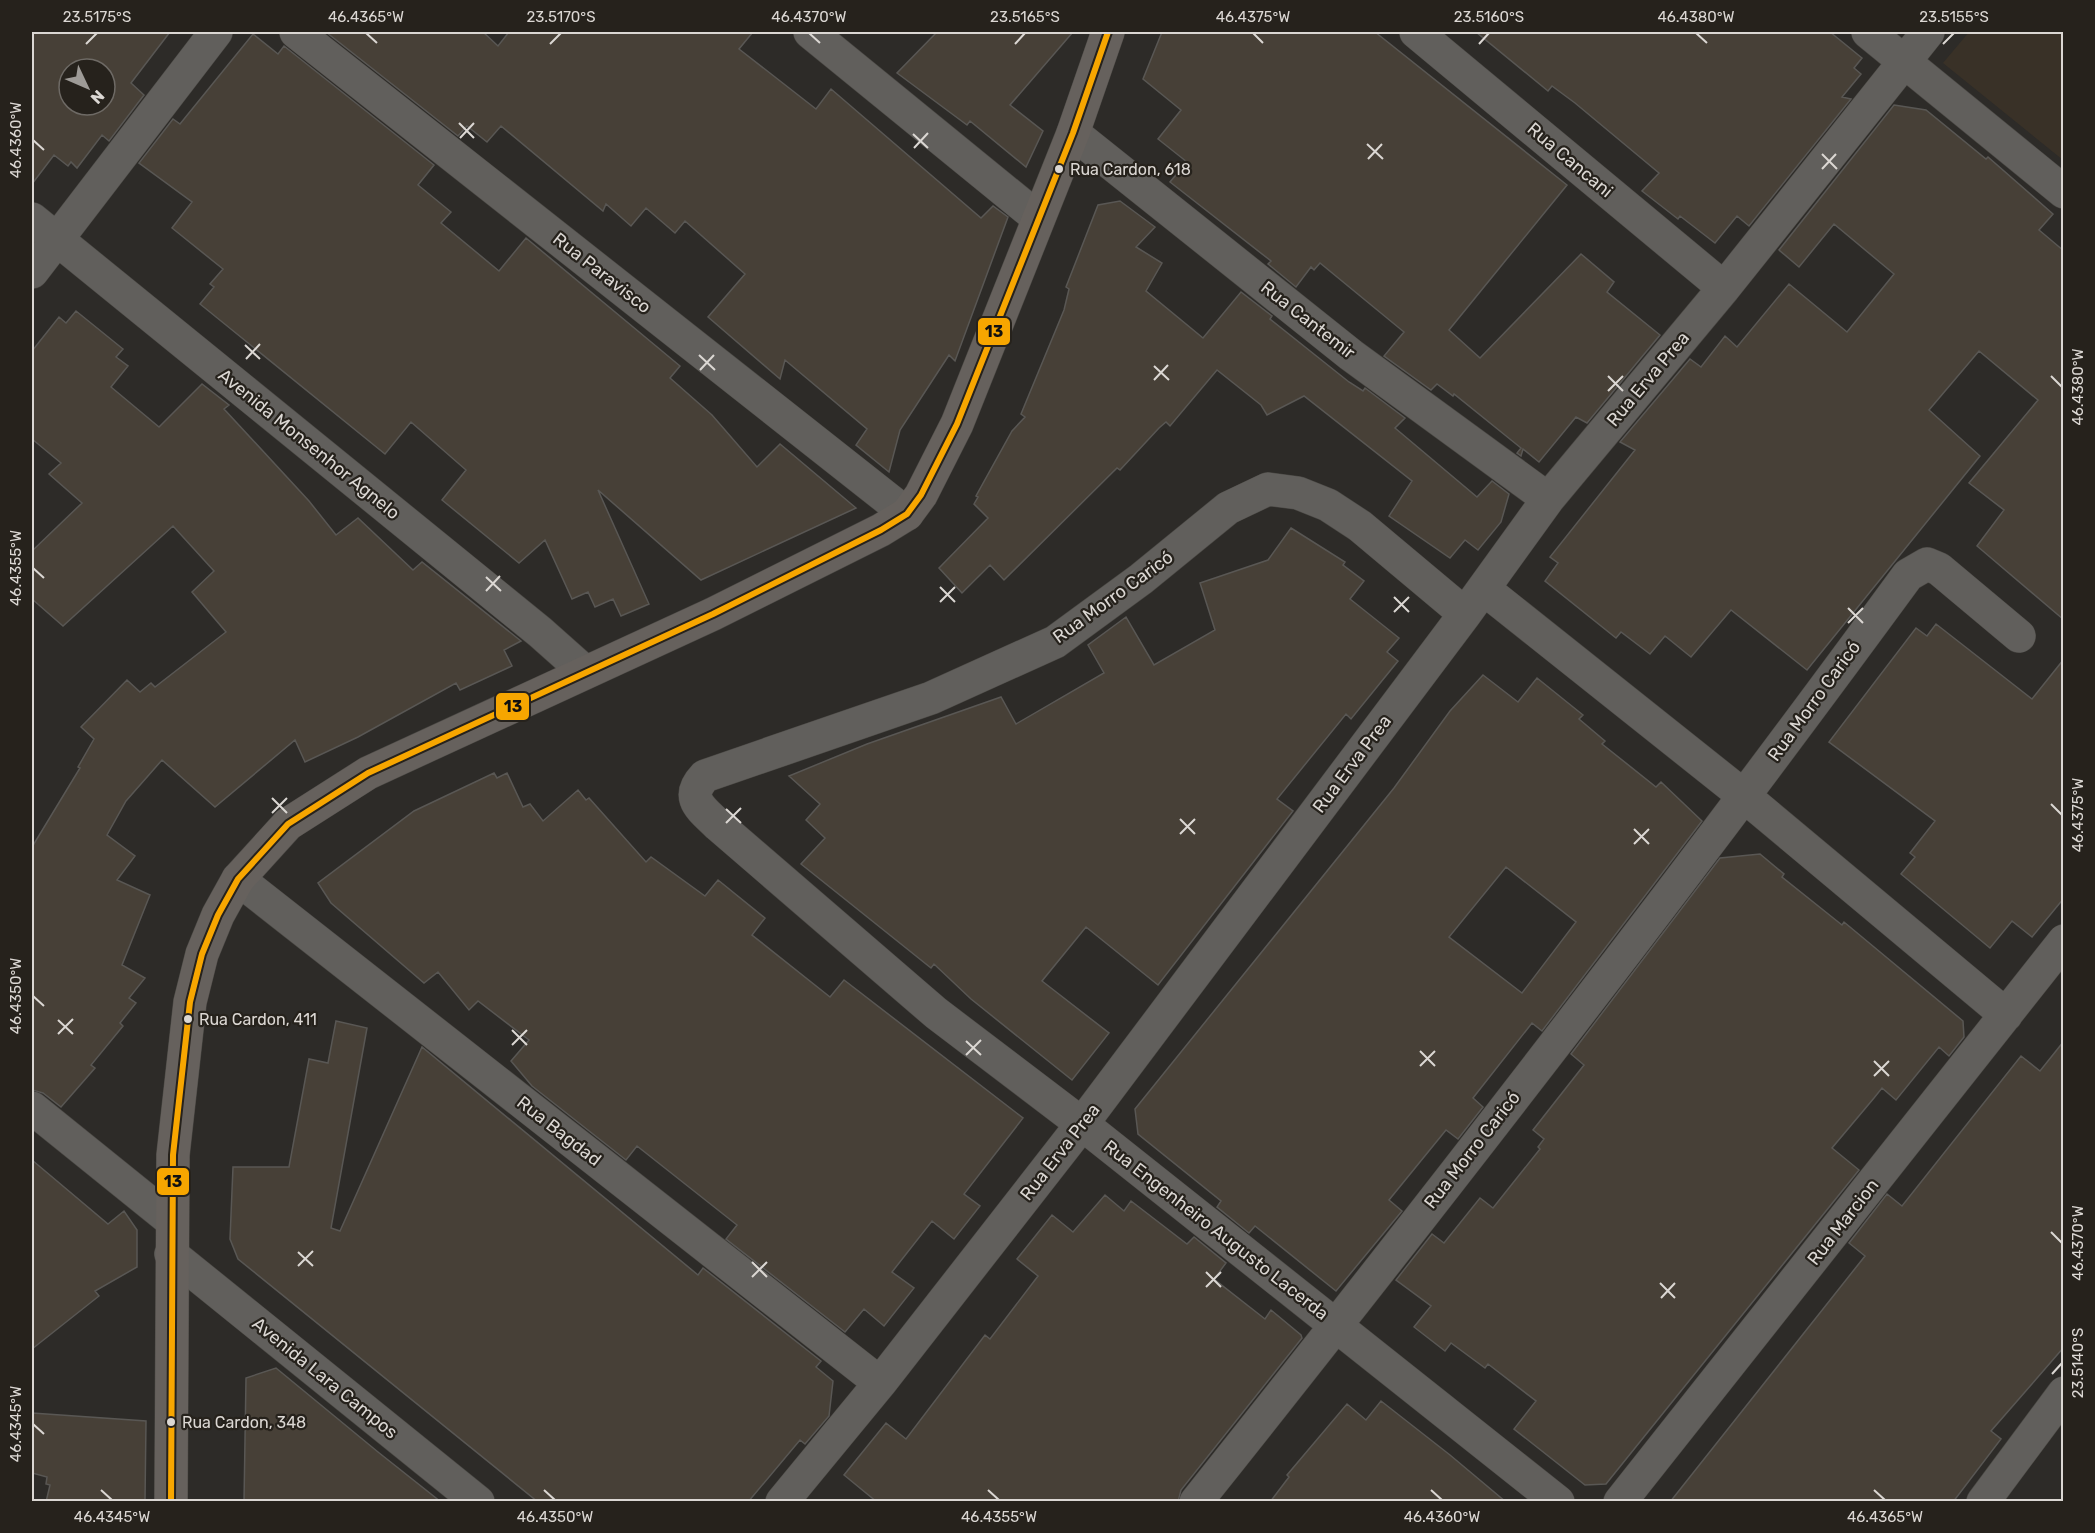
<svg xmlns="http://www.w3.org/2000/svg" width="2095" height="1533" font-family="Rubik,sans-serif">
<rect width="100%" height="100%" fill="#2d2b28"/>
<path fill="#393127" d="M1969,32H2063V160L1943,63Z"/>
<path fill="#474037" stroke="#595754" stroke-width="1.5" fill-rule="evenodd" d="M32,32H170L131,83L144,95L109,141L102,135L77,168L71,162L68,166L54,155L32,184ZM69,69H105V105H69Z
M326,32H483L498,46L509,32H753L739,49L816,109L831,89L981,218L993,206L1008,217L955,361L949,355L900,430L889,472L856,445L867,429L785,360L780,379L708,317L745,274L685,221L675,233L646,208L631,226L606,204L603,211L501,126L487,142L467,126L458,136Z
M937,32H1073L1010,105L1043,131L1026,167L970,121L967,125L897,73Z
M1162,32H1375L1567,185L1449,330L1480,358L1581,254L1614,282L1607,292L1660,335L1587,423L1576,417L1539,462L1523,449L1521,456L1517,453L1521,448L1454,394L1453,396L1437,384L1431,390L1384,356L1404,332L1320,263L1314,270L1311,267L1296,287L1268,264L1271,261L1170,182L1187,162L1158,139L1181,110L1143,79Z
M1476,32H1830L1862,58L1854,68L1861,74L1842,97L1851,99L1749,226L1737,216L1715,243L1680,216L1678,219L1642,191L1659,173L1575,103L1552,86L1548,91Z
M253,34L278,54L284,46L434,165L418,185L451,212L441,223L499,271L526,238L680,366L670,378L712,415L757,467L780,444L856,508L701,580L598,490L649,604L621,616L613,599L595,607L588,592L572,599L545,540L519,563L442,500L466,470L411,422L385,454L200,304L214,287L210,284L223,269L172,228L192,202L139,163L173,119L180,124Z
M1894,105L1926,110L1986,159L1988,157L2053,214L2039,230L2064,251V620L1977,546L2004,510L1969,483L2038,400L1979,351L1929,410L1980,456L1807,670L1731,610L1691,657L1665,636L1650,654L1621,632L1616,638L1545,581L1558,563L1550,557L1635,450L1620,442L1690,359L1701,367L1725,336L1737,347L1789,284L1847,332L1894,274L1834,224L1799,267L1779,250Z
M1120,201L1155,227L1136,247L1162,263L1146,291L1203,338L1241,292L1272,316L1270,319L1349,382L1363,391L1365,388L1405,418L1395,428L1477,497L1492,481L1509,494L1501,522L1478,550L1465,540L1450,558L1389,516L1412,481L1304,396L1267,415L1261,405L1217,370L1170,426L1166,422L1159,428L1120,470L1117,468L1004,580L990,565L962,593L939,568L988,518L974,504L978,497L976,496L1012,431L1025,417L1021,414L1064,310L1069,289L1066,287L1098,205Z
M76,311L123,349L116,357L128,366L111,387L159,427L202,384L229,405L224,409L309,501L336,535L358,518L413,570L422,562L521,641L504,650L512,666L460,690L456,683L358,737L305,762L295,740L215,807L162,760L126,801L107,835L135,856L117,880L150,895L122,965L145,978L129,998L136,1003L120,1023L123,1026L91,1065L95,1068L61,1107L43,1093L32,1090V847L80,768L78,767L94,739L81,727L127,680L140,692L151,683L155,687L226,632L192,592L214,571L173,526L63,626L32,599V551L82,503L49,474L61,463L32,439V351L59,317L66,323Z
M1291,528L1345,562L1343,565L1364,581L1350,599L1399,638L1387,652L1398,661L1351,719L1346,714L1277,799L1293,811L1158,985L1086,927L1042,981L1109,1033L1072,1080L971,999L934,964L931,968L801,864L825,838L806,820L820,804L789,776L867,744L1001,697L1016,724L1104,673L1088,645L1126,617L1154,665L1215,630L1200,583L1268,560Z
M1936,624L2032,699L2064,659V898L2032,937L2012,921L1990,948L1901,874L1915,857L1910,853L1935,821L1829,742L1916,628L1927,636Z
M1483,675L1518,702L1537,678L1583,715L1579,719L1605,741L1602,744L1656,787L1661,782L1702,821L1542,1031L1532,1023L1473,1098L1483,1107L1458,1139L1446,1130L1389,1200L1402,1211L1336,1291L1255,1226L1249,1233L1217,1207L1221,1201L1138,1134L1135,1109L1394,788L1450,711ZM1506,867L1576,922L1522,993L1449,937Z
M494,773L497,778L507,773L523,807L530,804L543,821L578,790L586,800L589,798L646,862L651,857L705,896L718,880L765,918L752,935L830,997L844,980L1023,1118L964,1194L980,1206L954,1239L932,1221L892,1272L914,1288L884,1326L864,1309L845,1332L726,1239L737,1225L637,1146L626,1160L532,1086L511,1061L529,1040L478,1001L469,1010L438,972L424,983L331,903L318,883L414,811Z
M1760,854L1784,874L1782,877L1842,925L1844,922L1963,1021L1964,1037L1949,1056L1939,1047L1896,1100L1882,1088L1874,1098L1832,1148L1859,1170L1606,1484L1585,1485L1514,1429L1536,1401L1488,1364L1485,1368L1451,1343L1445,1351L1414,1327L1431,1306L1396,1280L1432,1234L1444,1243L1480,1198L1493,1208L1540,1149L1538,1147L1544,1139L1533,1130L1584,1065L1571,1054L1720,858Z
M336,1021L367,1028L331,1228L340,1231L422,1047L698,1275L703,1268L821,1361L816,1367L833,1381L829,1416L805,1444L800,1440L748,1502H538L238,1259L230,1239L233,1167H289L309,1059L328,1063Z
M2064,1041V1347L1991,1431L2001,1439L1953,1502H1670L1865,1256L1849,1243L1887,1194L1902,1206L2021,1056L2040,1071Z
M32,1160L108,1224L124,1211L137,1230V1267L95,1291L99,1296L32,1349Z
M1105,1195L1124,1211L1131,1201L1187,1244L1194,1237L1226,1263L1214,1279L1265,1319L1271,1310L1301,1335L1302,1338L1181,1490L1178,1502H877L844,1475L886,1423L906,1439L985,1335L990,1339L1038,1276L1017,1259L1052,1215L1073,1232Z
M276,1368L378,1452L441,1502H244L246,1378Z
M1381,1401L1450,1455L1506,1502H1270L1289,1477L1287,1475L1347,1404L1366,1420Z
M32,1413L146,1421L145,1502H46L50,1485L46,1484L47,1477L32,1473Z"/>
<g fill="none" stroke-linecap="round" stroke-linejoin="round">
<g stroke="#494743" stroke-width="34">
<path id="street" d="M296,32L907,514
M810,32L1038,218
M1416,32L1724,288
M1868,32L2064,192
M1073,133L1351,355L1548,499
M32,219L540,632L585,672
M32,272L216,32
M1484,589L1744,796L2006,1015
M1465,614L1360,526L1328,505L1298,493L1268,489L1228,508L1141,579L1055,642L931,698L705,776C684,798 701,808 718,825L936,1013L1082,1124L1558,1502
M238,879L880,1383
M32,1108L172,1221
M171,1254L478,1502
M782,1502L880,1383L1082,1124L1465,614L1548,499L1724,288L1928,32
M1196,1502C1439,1197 1678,889 1908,575L1927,564L1939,569L2019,636
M1620,1502L2064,941
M1983,1502L2064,1393"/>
</g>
<g stroke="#494743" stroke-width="34">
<path id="secondary" d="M171,1502L173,1155L190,1002L202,954L218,915L238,879L288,824L368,773L713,614L881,530L907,514L921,495L957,424L1073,133L1108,32"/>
</g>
<use href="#street" stroke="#615f5c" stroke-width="33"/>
<use href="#secondary" stroke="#66615d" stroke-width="33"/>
<g stroke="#26221c" stroke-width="10">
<path id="bus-1" d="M171,1502L173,1155L190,1002L202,954L218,915L238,879L288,824L368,773L713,614L881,530L907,514L921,495L957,424L1073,133L1108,32"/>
</g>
<use href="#bus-1" stroke="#f7a600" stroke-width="6"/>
</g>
<path fill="none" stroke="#dbd7d3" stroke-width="2" d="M366,33L377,43M809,33L820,43M1253,33L1263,43M1696,33L1707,43M86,44L97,33M550,44L561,33M1015,44L1025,33M1479,44L1489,33M1943,44L1954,33M459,123L474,138M913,134L928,148M460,138L474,123M33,140L44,150M1367,144L1383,159M914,148L928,133M1822,154L1837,169M1368,159L1382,144M1822,169L1836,154M245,345L260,359M699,355L715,370M246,359L260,344M1154,366L1169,380M700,370L714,355M1608,376L1623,391M2051,376L2062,387M1154,380L1168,365M1608,391L1623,376M33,568L44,578M486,577L501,591M940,587L955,602M486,591L500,576M1394,597L1409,612M940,602L955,587M1848,608L1863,623M1394,612L1409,597M1848,623L1863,608M272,798L287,813M2051,804L2062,815M726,809L741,823M272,813L287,798M1180,819L1195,834M726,823L741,808M1634,829L1649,844M1180,834L1195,819M1634,844L1649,829M33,996L44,1006M58,1020L73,1034M512,1030L527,1045M58,1034L73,1019M966,1041L981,1055M512,1045L527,1030M1420,1051L1435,1066M966,1055L981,1040M1874,1061L1889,1076M1420,1066L1435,1051M1874,1076L1889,1061M2051,1232L2062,1243M298,1252L313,1266M752,1262L767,1277M298,1266L313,1251M1206,1272L1221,1287M752,1277L767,1262M1660,1283L1675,1298M1206,1287L1221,1272M1661,1298L1675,1283M2052,1374L2062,1363M33,1424L44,1434M101,1490L112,1500M544,1490L555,1500M988,1490L999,1500M1431,1490L1442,1500M1874,1490L1885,1500"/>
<g fill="#dbd7d3" stroke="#26221c" stroke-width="2">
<circle cx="1059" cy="169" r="5"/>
<circle cx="188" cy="1019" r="5"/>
<circle cx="171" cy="1422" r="5"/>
</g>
<g text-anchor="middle" stroke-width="4.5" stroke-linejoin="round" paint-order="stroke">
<g font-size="16" fill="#dbd7d3" stroke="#26221c" text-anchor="start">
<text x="1070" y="175">Rua Cardon, 618</text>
<text x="199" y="1025">Rua Cardon, 411</text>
<text x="182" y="1428">Rua Cardon, 348</text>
</g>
<g font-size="18" fill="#dbd7d3" stroke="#26221c">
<text transform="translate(1570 160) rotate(40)" y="6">Rua Cancani</text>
<text transform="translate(602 273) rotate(38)" y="6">Rua Paravisco</text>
<text transform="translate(1308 320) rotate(38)" y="6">Rua Cantemir</text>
<text transform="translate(1648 379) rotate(-50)" y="6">Rua Erva Prea</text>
<text transform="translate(309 444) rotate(39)" y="6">Avenida Monsenhor Agnelo</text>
<text transform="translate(1113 597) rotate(-36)" y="6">Rua Morro Caricó</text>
<text transform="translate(1814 701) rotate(-54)" y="6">Rua Morro Caricó</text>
<text transform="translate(1352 764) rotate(-53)" y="6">Rua Erva Prea</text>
<text transform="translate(559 1131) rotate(38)" y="6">Rua Bagdad</text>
<text transform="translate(1472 1150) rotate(-52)" y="6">Rua Morro Caricó</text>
<text transform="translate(1060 1152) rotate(-52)" y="6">Rua Erva Prea</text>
<text transform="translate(1843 1222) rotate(-52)" y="6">Rua Marcion</text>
<text transform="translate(1216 1230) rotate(38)" y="6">Rua Engenheiro Augusto Lacerda</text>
<text transform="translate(325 1378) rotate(39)" y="6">Avenida Lara Campos</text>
</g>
</g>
<g stroke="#26221c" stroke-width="2">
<rect x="977" y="317" width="34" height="29" rx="6" fill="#f7a600"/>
<rect x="495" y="692" width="35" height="29" rx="6" fill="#f7a600"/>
<rect x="156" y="1167" width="34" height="29" rx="6" fill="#f7a600"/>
</g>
<g font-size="16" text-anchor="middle" font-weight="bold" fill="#111">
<text x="994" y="337">13</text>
<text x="513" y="712">13</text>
<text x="173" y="1187">13</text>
</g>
<rect width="2095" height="1533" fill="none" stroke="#26221c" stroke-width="66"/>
<g transform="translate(87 87) rotate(134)"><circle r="28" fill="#26221c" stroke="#6e6a65" stroke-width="1.5"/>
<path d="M0-4.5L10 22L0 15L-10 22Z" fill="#9e9b97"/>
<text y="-9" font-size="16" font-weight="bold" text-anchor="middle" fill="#dbd7d3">N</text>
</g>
<rect x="33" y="33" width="2029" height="1467" fill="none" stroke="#dbd7d3" stroke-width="2"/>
<g font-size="15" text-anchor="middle" fill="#dbd7d3">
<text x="97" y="22">23.5175°S</text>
<text x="366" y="22">46.4365°W</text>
<text x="561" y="22">23.5170°S</text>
<text x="809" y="22">46.4370°W</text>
<text x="1025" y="22">23.5165°S</text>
<text x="1253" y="22">46.4375°W</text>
<text x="1489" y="22">23.5160°S</text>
<text x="1696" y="22">46.4380°W</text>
<text x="1954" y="22">23.5155°S</text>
<text transform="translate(16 140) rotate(-90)" y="5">46.4360°W</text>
<text transform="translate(2078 387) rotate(-90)" y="5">46.4380°W</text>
<text transform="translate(16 568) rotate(-90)" y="5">46.4355°W</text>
<text transform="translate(2078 815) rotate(-90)" y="5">46.4375°W</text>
<text transform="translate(16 996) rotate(-90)" y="5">46.4350°W</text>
<text transform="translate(2078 1243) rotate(-90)" y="5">46.4370°W</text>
<text transform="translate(2078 1363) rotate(-90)" y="5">23.5140°S</text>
<text transform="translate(16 1424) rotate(-90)" y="5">46.4345°W</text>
<text x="112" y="1522">46.4345°W</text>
<text x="555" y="1522">46.4350°W</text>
<text x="999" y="1522">46.4355°W</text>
<text x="1442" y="1522">46.4360°W</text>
<text x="1885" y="1522">46.4365°W</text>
</g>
</svg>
